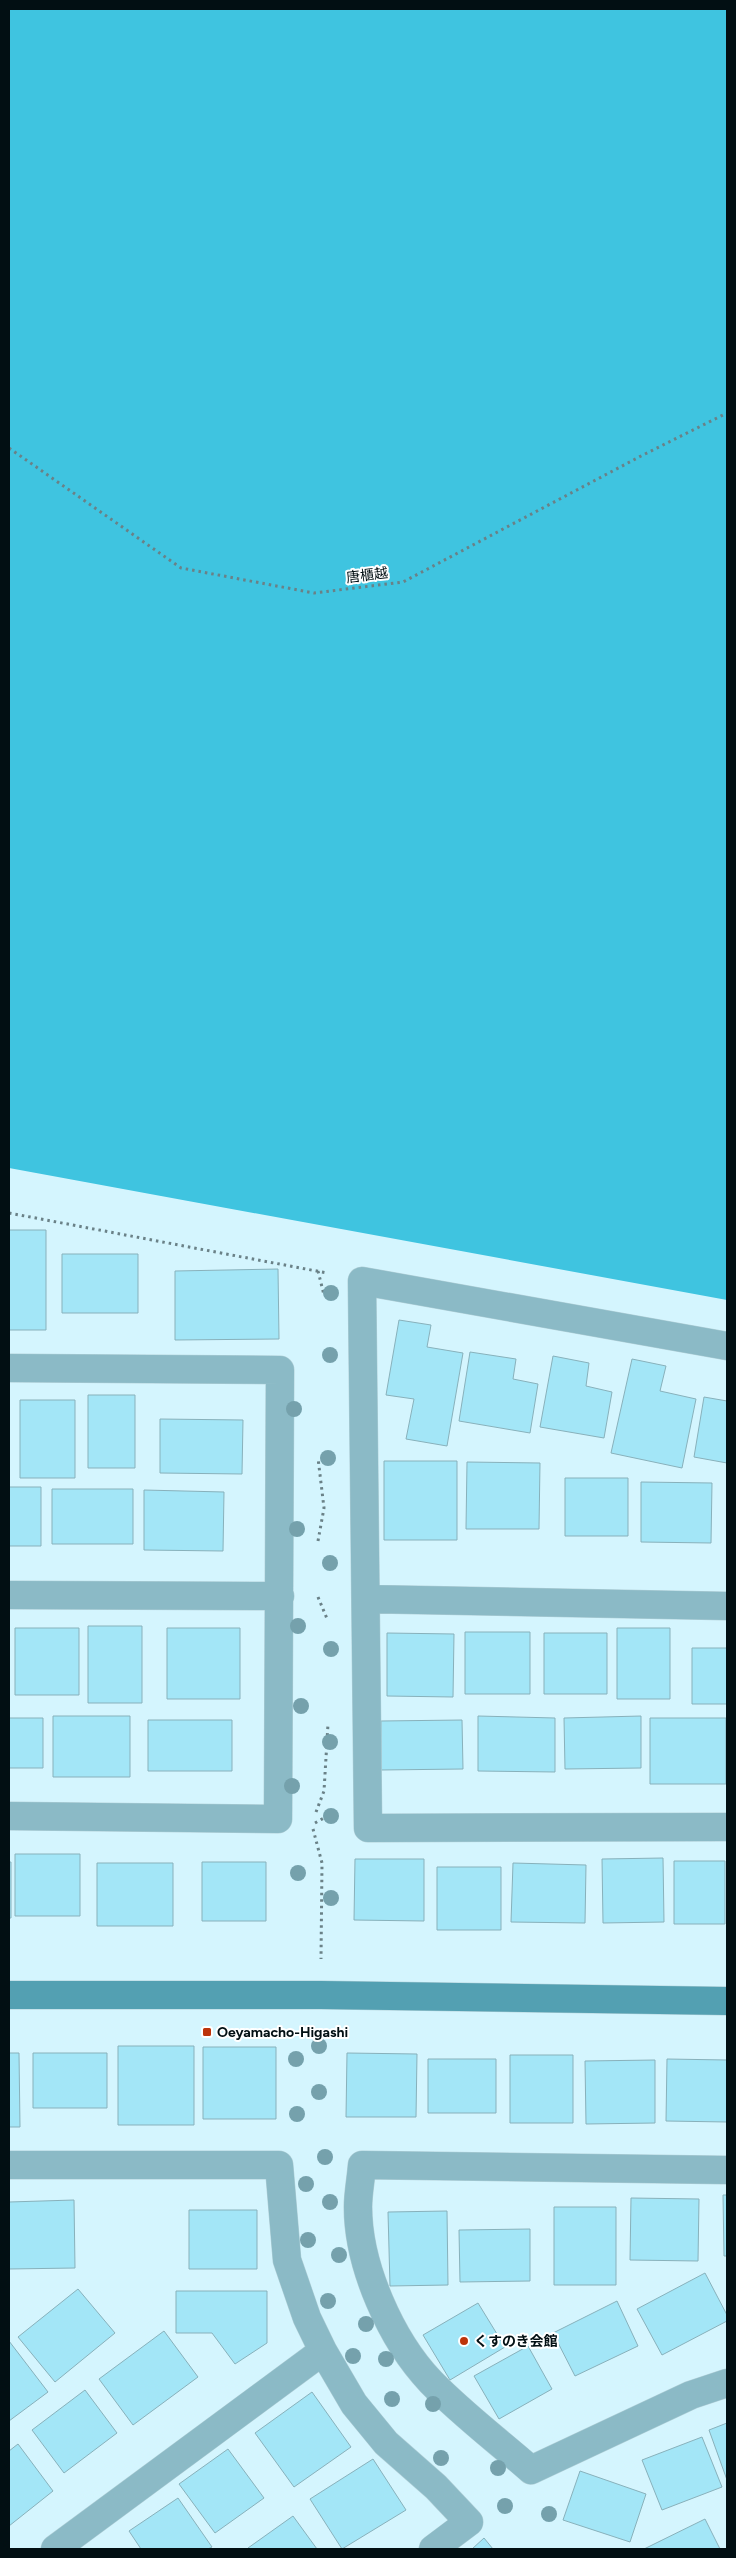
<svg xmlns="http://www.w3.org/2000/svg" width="736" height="2558" font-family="Figtree,'Noto Sans JP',sans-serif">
<rect width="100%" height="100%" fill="#d4f5fe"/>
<path fill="#3fc4e0" d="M9,9H727V1300L9,1168Z"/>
<path fill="#a3e6f7" stroke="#88b1bb" d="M9,1230H46V1330H9Z
M62,1254H138V1313H62Z
M278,1269L279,1339L175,1340V1271Z
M399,1320L431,1325L427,1347L463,1353L447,1446L406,1439L414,1399L386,1395Z
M470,1352L516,1359L513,1379L538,1384L530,1433L459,1421Z
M553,1356L589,1363L586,1386L612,1392L604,1438L540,1427Z
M632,1359L666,1366L660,1391L696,1399L682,1468L611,1453Z
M88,1395H135V1468H88Z
M704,1397L727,1401V1463L694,1457Z
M20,1400H75V1478H20Z
M160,1419L243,1420L242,1474L160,1473Z
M384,1461H457V1540H384Z
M467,1462L540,1463L539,1529H466Z
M565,1478H628V1536H565Z
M641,1482L712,1483L711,1543L641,1542Z
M9,1487H41V1546H9Z
M52,1489H133V1544H52Z
M144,1490L224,1492L223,1551L144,1550Z
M88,1626H142V1703H88Z
M15,1628H79V1695H15Z
M167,1628H240V1699H167Z
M617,1628H670V1699H617Z
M465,1632H530V1694H465Z
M387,1633L454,1634L453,1697L387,1696Z
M544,1633H607V1694H544Z
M692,1648H727V1704H692Z
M53,1716H130V1777H53Z
M478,1716L555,1718V1772L478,1771Z
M641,1716V1768L565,1769L564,1718Z
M9,1718H43V1768H9Z
M650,1718H726V1784H650Z
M148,1720H232V1771H148Z
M462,1720L463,1769L381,1770V1721Z
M15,1854H80V1916H15Z
M663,1858L664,1922L603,1923L602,1859Z
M355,1859H424V1921L354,1920Z
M674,1861H725V1924H674Z
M9,1862H11V1918H9Z
M202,1862H266V1921H202Z
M97,1863H173V1926H97Z
M513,1863L586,1865L585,1923L511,1922Z
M437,1867H501V1930H437Z
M118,2046H194V2125H118Z
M203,2047H276V2119H203Z
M9,2053H19L20,2127H9Z
M33,2053H107V2108H33Z
M347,2053L417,2054L416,2117H346Z
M510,2055H573V2123H510Z
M428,2059H496V2113H428Z
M667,2059L727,2060V2122L666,2121Z
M655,2060V2123L586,2124L585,2061Z
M723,2195H727V2256H724Z
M631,2198L699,2199L698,2261L630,2260Z
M74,2200L75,2268L9,2269V2202Z
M554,2207H616V2285H554Z
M189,2210H257V2269H189Z
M447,2211L448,2285L390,2286L388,2212Z
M530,2229V2281L460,2282L459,2230Z
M705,2273L727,2315V2321L662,2355L637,2309Z
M78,2289L115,2333L55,2382L18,2337Z
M176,2291H267V2343L235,2364L212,2333H176Z
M617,2301L638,2346L575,2376L553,2333Z
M478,2303L505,2347L450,2380L423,2335Z
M164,2331L198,2377L133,2425L99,2379Z
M9,2341L48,2392L9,2421Z
M528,2346L552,2389L499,2419L474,2376Z
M85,2390L117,2433L64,2473L32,2430Z
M312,2392L351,2447L294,2487L255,2433Z
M727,2423V2480L709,2430Z
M702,2437L722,2487L662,2510L642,2460Z
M18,2444L53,2491L9,2526V2451Z
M228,2449L264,2498L215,2533L179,2484Z
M373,2459L406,2510L342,2549L310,2499Z
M580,2471L646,2494L630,2542L563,2520Z
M178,2498L212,2547L208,2549H141L129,2531Z
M293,2516L317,2549H248V2548Z
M705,2519L720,2549H644Z
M484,2538L493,2549H472Z"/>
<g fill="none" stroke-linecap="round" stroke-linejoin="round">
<g stroke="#b2d0d8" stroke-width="29">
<path id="street" d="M727,1346L362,1281L368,1828L727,1827
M9,1368L280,1370L278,1819L9,1816
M9,1595L280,1596
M366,1599L727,1606
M9,2165H279L287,2260L307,2318L323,2351L354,2404L386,2443L436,2487L469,2522L433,2549
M727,2170L362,2165C361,2179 358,2193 358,2207C358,2266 391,2340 431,2382C462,2414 498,2441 531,2470L691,2395L727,2383
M55,2549L323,2351"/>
</g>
<g stroke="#b2d0d8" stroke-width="29">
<path id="secondary" d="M9,1995H321L727,2001"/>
</g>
<path stroke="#6a8187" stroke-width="3" stroke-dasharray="2.5 4" stroke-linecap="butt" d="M9,448L181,568L314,593L403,582L641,456L727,413
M9,1213L327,1273
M318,1271L324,1295
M318,1541L324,1508L318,1458
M318,1597L328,1621
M316,1812L324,1791L328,1724
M315,1823L331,1814
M313,1829L322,1863L321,1959"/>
<use href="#street" stroke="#8bbac6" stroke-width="28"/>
<use href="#secondary" stroke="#53a0b2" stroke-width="28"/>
</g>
<g fill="#75a1ac">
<circle cx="331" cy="1293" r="8"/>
<circle cx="330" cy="1355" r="8"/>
<circle cx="294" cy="1409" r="8"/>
<circle cx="328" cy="1458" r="8"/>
<circle cx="297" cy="1529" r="8"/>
<circle cx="330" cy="1563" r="8"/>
<circle cx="298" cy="1626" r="8"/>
<circle cx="331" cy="1649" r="8"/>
<circle cx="301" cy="1706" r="8"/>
<circle cx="330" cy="1742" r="8"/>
<circle cx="292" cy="1786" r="8"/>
<circle cx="331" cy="1816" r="8"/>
<circle cx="298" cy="1873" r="8"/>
<circle cx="331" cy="1898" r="8"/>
<circle cx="319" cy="2046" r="8"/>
<circle cx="296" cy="2059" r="8"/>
<circle cx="319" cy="2092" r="8"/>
<circle cx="297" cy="2114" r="8"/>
<circle cx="325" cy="2157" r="8"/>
<circle cx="306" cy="2184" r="8"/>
<circle cx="330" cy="2202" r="8"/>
<circle cx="308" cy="2240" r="8"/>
<circle cx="339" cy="2255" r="8"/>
<circle cx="328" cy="2301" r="8"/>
<circle cx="366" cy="2324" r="8"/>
<circle cx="353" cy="2356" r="8"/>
<circle cx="386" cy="2359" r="8"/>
<circle cx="392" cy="2399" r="8"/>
<circle cx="433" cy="2404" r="8"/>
<circle cx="441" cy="2458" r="8"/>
<circle cx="498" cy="2468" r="8"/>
<circle cx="505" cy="2506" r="8"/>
<circle cx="549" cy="2514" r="8"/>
</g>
<g fill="#bd340b" stroke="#fff" stroke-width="2">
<rect x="202" y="2027" width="10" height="10" rx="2.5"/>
<circle cx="464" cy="2341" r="5"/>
</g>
<g text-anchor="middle" stroke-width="4" stroke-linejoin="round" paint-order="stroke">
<g font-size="14" fill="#020f13" stroke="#fff">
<text transform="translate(367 575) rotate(-7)" y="5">唐櫃越</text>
</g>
<g font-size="14" font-weight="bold" fill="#020f13" stroke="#fff" text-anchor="start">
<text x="217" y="2037">Oeyamacho-Higashi</text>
<text x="474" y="2346">くすのき会館</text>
</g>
</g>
<rect width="736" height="2558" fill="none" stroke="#020f13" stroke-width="20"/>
</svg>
